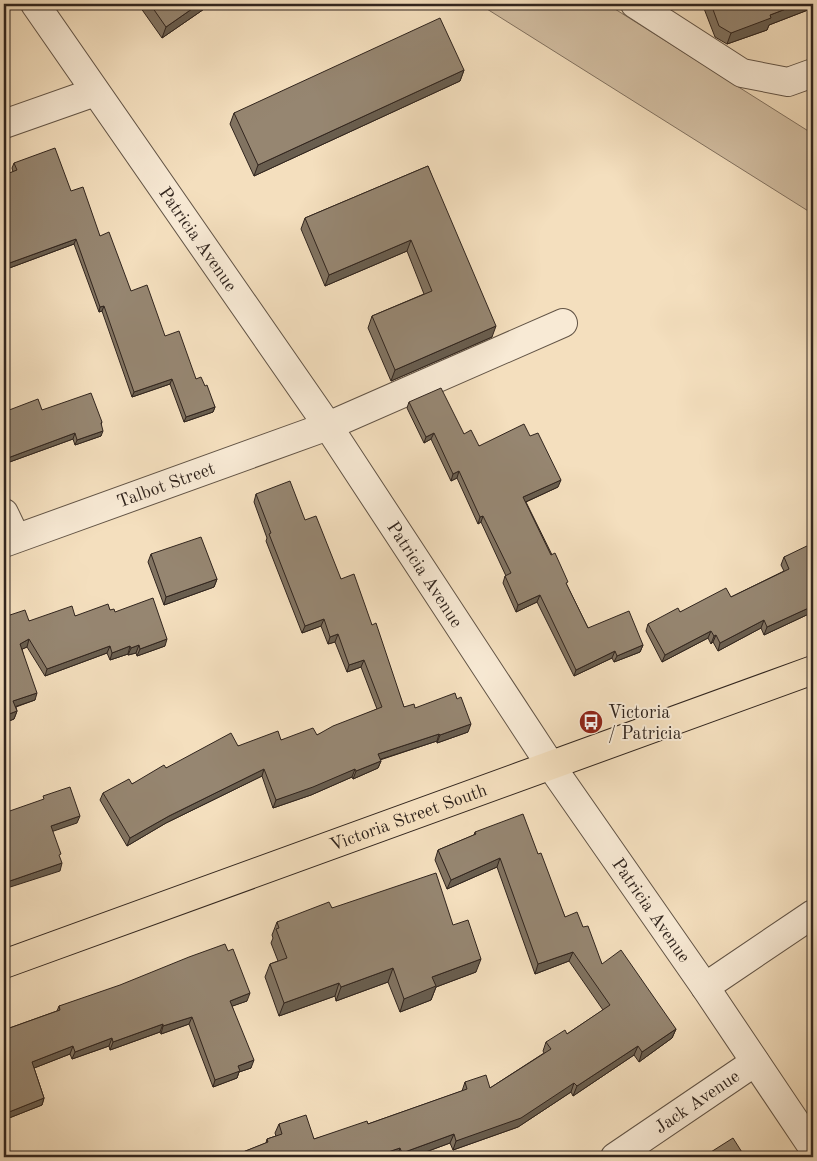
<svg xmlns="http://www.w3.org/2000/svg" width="817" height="1161" font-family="'Old Standard TT',serif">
<rect width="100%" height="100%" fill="#f4dfbe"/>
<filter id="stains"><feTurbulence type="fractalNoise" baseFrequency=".004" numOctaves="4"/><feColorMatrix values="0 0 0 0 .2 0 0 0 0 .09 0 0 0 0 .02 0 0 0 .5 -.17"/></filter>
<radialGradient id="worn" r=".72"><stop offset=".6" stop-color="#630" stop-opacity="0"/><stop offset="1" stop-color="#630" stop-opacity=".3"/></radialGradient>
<path fill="#d3bfa3" stroke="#827260" d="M479,4H607L813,134V214Z"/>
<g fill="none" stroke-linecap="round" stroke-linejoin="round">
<g stroke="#625446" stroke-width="30">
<g id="minor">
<path id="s1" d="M35,4L328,426L551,766L705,987L813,1148"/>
<path d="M635,4L742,73L788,82L813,73"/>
<path d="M4,124L95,92"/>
<path d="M4,513L16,538"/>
<path id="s2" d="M4,543L328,426L563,323"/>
<path d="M705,987L813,914"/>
<path id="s3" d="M615,1157L755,1062"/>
</g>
</g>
<g stroke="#31251e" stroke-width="30">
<g id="major">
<path id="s4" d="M4,964L813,670"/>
</g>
</g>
<use href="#minor" stroke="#f8ead5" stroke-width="28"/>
<use href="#major" stroke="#f4dfbe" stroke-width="28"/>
</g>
<path fill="#817361" stroke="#31251e" d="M138,4H208L207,7L162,38Z
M704,4H813V8L769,25L767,30L727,44L715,37L703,6Z
M464,70L460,81L254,176L230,124L234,113Z
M14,163L71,191L100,236L131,291L165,336L196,379L205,386L215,407L213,412L184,422L170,384L132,397L102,311L99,312L74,244L4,270L5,281L4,282V175L13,172L12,168Z
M428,166L492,337L391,381L368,328L372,316L424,294L407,251L325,286L301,229L305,218Z
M409,402L464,434L479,446L530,436L558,487L526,502L588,628L643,645L640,652L614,662L612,658L574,676L537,602L516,612L503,583L505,576H506L481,522L478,524L457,478L451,481L431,439L424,443L407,408Z
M42,410L102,422L101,425V436L75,445L73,439L4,464V412Z
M256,494L305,520L341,579L372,625L404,707L415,708L468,732L437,743V741L380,760L381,761L378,768L353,779L352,777L311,795L273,808L262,776L166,823L127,846L100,800L103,793L132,784L166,768L238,746L281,740L317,735L377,709L361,667L347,672L335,642L328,644L321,626L302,633L266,541L267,538L254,502Z
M813,549V612L764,635L761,628L718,651L713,642L711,644L708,638L662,662L646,631L648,624L680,612L731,597L784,571L781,565L784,557Z
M151,554L217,579L214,587L164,605L148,562Z
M110,610L165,646L137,656L136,653L128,655V654L110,660L107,653L45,676L27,647L22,649L35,700L16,707L17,711L14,719L4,723L29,621L75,616Z
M475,832L538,854L565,917L583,927L602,964L676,1029L672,1038L639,1062L634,1055L573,1096L571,1092L518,1127L453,1150L450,1143L412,1157H233V1156L266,1143L267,1139L276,1136L275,1133L279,1124L314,1139L368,1124L462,1091L465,1082L490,1088L544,1053L543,1051L546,1042L567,1034L603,1010L569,961L535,974L497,867L447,889L435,860L438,850L474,835Z
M332,908L453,925L476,972L436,987L431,1000L400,1012L388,982L336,1001L335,996L279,1016L265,977L270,964L278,961L271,943L273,938L272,935L277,922Z
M247,1001L232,1006L251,1068L239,1072L237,1078L213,1087L189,1024L161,1034L160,1032L110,1050L109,1046L72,1059L70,1054L34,1068L44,1098L42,1105L4,1120V1030L57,1011L59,1006Z"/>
<path fill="#695e4f" stroke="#31251e" d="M199,4H208L207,7L162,38L166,27Z
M799,4H813V8L769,25L767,30L727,44L731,33L770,15Z
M464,70L460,81L254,176L258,165Z
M76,239L74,244L4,270V265Z
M411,240L407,251L325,286L329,275Z
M7,276L5,281L4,282V277Z
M104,306L102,311L99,312L100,307Z
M496,326L492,337L391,381L395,370Z
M172,379L170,384L132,397L134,392Z
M215,407L213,412L184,422L186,417Z
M103,431L101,436L75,445L77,440Z
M75,433L73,439L4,464L5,459Z
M434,433L431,439L424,443L426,437Z
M459,471L457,478L451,481L453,474Z
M561,480L558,487L521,504L523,497Z
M483,516L481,522L478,524L480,517Z
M217,579L214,587L164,605L166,597Z
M540,595L537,602L516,612L518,605Z
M813,606V612L764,635L767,627Z
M324,619L321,626L302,633L305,626Z
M764,620L761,628L718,651L720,643Z
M711,631L708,638L662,662L665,655Z
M338,634L335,642L328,644L330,637Z
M716,635L713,642L711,644L714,636Z
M29,639L27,647L18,651L20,644Z
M167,639L165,646L137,656L140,649Z
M139,645L136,653L128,655L131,648Z
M643,645L640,652L614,662L617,656Z
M110,646L107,653L45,676L47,669Z
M130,646L128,654L110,660L112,653Z
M615,651L612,658L574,676L576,670Z
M364,660L361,667L347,672L349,665Z
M37,693L35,700L11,708L13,701Z
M17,711L14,719L4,723V716Z
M471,724L468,732L437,743L440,735Z
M439,734L437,741L375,761L378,754Z
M381,761L378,768L353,779L356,771Z
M264,769L262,776L166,823L127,846L130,838L169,816Z
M355,769L352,777L311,795L273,808L276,800Z
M80,816L77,823L48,833L51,826Z
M500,858L497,867L447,889L451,880Z
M62,863L60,871L4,889V883Z
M573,952L569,961L535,974L538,964Z
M481,959L476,972L436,987L431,1000L400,1012L404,999L432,977Z
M393,968L388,982L336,1001L341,987Z
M339,983L335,996L279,1016L284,1003Z
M250,993L247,1001L227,1008L230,1001Z
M192,1017L189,1024L161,1034L163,1026Z
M163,1024L160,1032L110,1050L113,1042Z
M676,1029L672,1038L639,1062L642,1052Z
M112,1038L109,1046L72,1059L75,1052Z
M73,1046L70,1054L29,1070L32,1062Z
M638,1046L634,1055L573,1096L577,1086Z
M254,1060L251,1068L239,1072L237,1078L213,1087L215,1080L238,1066Z
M574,1083L571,1092L518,1127L453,1150L456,1141Z
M44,1098L42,1105L4,1120V1114Z
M454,1134L450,1143L412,1157H400L402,1153Z
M400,1148L397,1157H373Z"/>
<path fill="#968671" stroke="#31251e" d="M150,4H199L166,27Z
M711,4H799L770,15L771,18L731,33L719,26Z
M440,18L464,70L258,165L234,113Z
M55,148L71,191L83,187L100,236L109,232L131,291L147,285L165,336L179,331L196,379L201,377L205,386L207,385L215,407L186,417L172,379L134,392L104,306L100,307L76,239L4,265V175L17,170L14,163Z
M428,166L496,326L395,370L372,316L432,291L411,240L329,275L305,218Z
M4,268L7,276L4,277Z
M441,388L464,434L471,430L479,446L524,424L530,436L538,433L561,480L523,497L551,555L555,553L568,582L566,583L588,628L629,611L643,645L617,656L615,651L576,670L540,595L518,605L505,576L511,573L483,516L480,517L459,471L453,474L434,433L426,437L409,402Z
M91,393L102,422L101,423L103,431L77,440L75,433L5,459L4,455V412L38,399L42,410Z
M290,481L305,520L316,516L341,579L354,574L372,625L376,623L404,707L414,704L415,708L455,693L457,699L461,697L471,724L440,735L439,734L378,754L381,761L356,771L355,769L313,787L276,800L264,769L169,816L130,838L103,793L129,779L132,784L164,765L166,768L231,733L238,746L278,731L281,740L313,728L317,735L333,726L382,707L364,660L349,665L338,634L330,637L324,619L305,626L269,534L271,533L256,494Z
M201,537L217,579L166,597L151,554Z
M811,544L813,549V606L767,627L764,620L720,643L716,635L714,636L711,631L665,655L648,624L678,608L680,612L726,588L731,597L789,569L784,557Z
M153,598L167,639L140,649L139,645L131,648L130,646L112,653L110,646L47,669L29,639L20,644L37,693L13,701L17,711L4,716V617L25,610L29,621L72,606L75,616L108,604L110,610L114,609L115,612Z
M70,787L80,816L51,826L61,854L59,855L62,863L4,883V813L44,799L43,796Z
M523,814L538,854L541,853L565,917L577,912L583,927L588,926L602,964L621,950L676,1029L642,1052L638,1046L577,1086L574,1083L521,1118L456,1141L454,1134L402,1153L400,1148L373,1157H233V1156L268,1142L267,1139L282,1134L279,1124L306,1115L314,1139L367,1121L368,1124L467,1089L465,1082L486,1075L490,1088L551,1049L546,1042L565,1030L567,1034L610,1005L573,952L538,964L500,858L451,880L438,850L476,834L475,832Z
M436,873L453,925L468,920L481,959L432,977L436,986L404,999L393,968L341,987L339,983L284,1003L270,964L287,958L276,929L279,928L277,922L329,902L332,908L341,905Z
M225,944L228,951L233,949L250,993L230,1001L254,1060L238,1066L240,1071L215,1080L192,1017L163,1026V1024L113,1042L112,1038L75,1052L73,1046L32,1062L44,1098L4,1114V1030L60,1010L59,1006L120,985L189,957Z
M733,1138L745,1157H703Z"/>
<defs>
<g id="bus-disc" transform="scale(1.25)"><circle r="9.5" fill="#8f2418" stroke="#f8ead5"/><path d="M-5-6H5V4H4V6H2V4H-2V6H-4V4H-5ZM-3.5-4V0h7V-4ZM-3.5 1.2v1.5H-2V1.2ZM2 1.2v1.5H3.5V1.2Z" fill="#fff"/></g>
</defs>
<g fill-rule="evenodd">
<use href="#bus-disc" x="591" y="722"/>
</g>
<g text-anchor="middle" stroke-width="4" stroke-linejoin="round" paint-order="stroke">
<g font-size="18" fill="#31251e" stroke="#f8ead5">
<text dy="6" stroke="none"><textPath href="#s1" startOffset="286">Patricia Avenue</textPath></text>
<text dy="6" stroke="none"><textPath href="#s2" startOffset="172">Talbot Street</textPath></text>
<text dy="6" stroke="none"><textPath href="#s1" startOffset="691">Patricia Avenue</textPath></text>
<text dy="6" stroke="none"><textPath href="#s4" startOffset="430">Victoria Street South</textPath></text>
<text dy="6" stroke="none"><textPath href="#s1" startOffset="1096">Patricia Avenue</textPath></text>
<text dy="6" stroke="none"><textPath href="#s3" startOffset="99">Jack Avenue</textPath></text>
</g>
<g font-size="18" fill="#31251e" stroke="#f8ead5" text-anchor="start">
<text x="608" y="718">Victoria<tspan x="608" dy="21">/ Patricia</tspan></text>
</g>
</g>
<rect width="817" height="1161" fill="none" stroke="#f4dfbe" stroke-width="20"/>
<rect x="5" y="5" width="807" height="1151" fill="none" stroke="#31251e" stroke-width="2.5"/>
<rect x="10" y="10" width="797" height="1141" fill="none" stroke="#31251e"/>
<rect width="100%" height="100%" filter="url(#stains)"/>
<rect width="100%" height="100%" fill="url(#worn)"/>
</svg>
